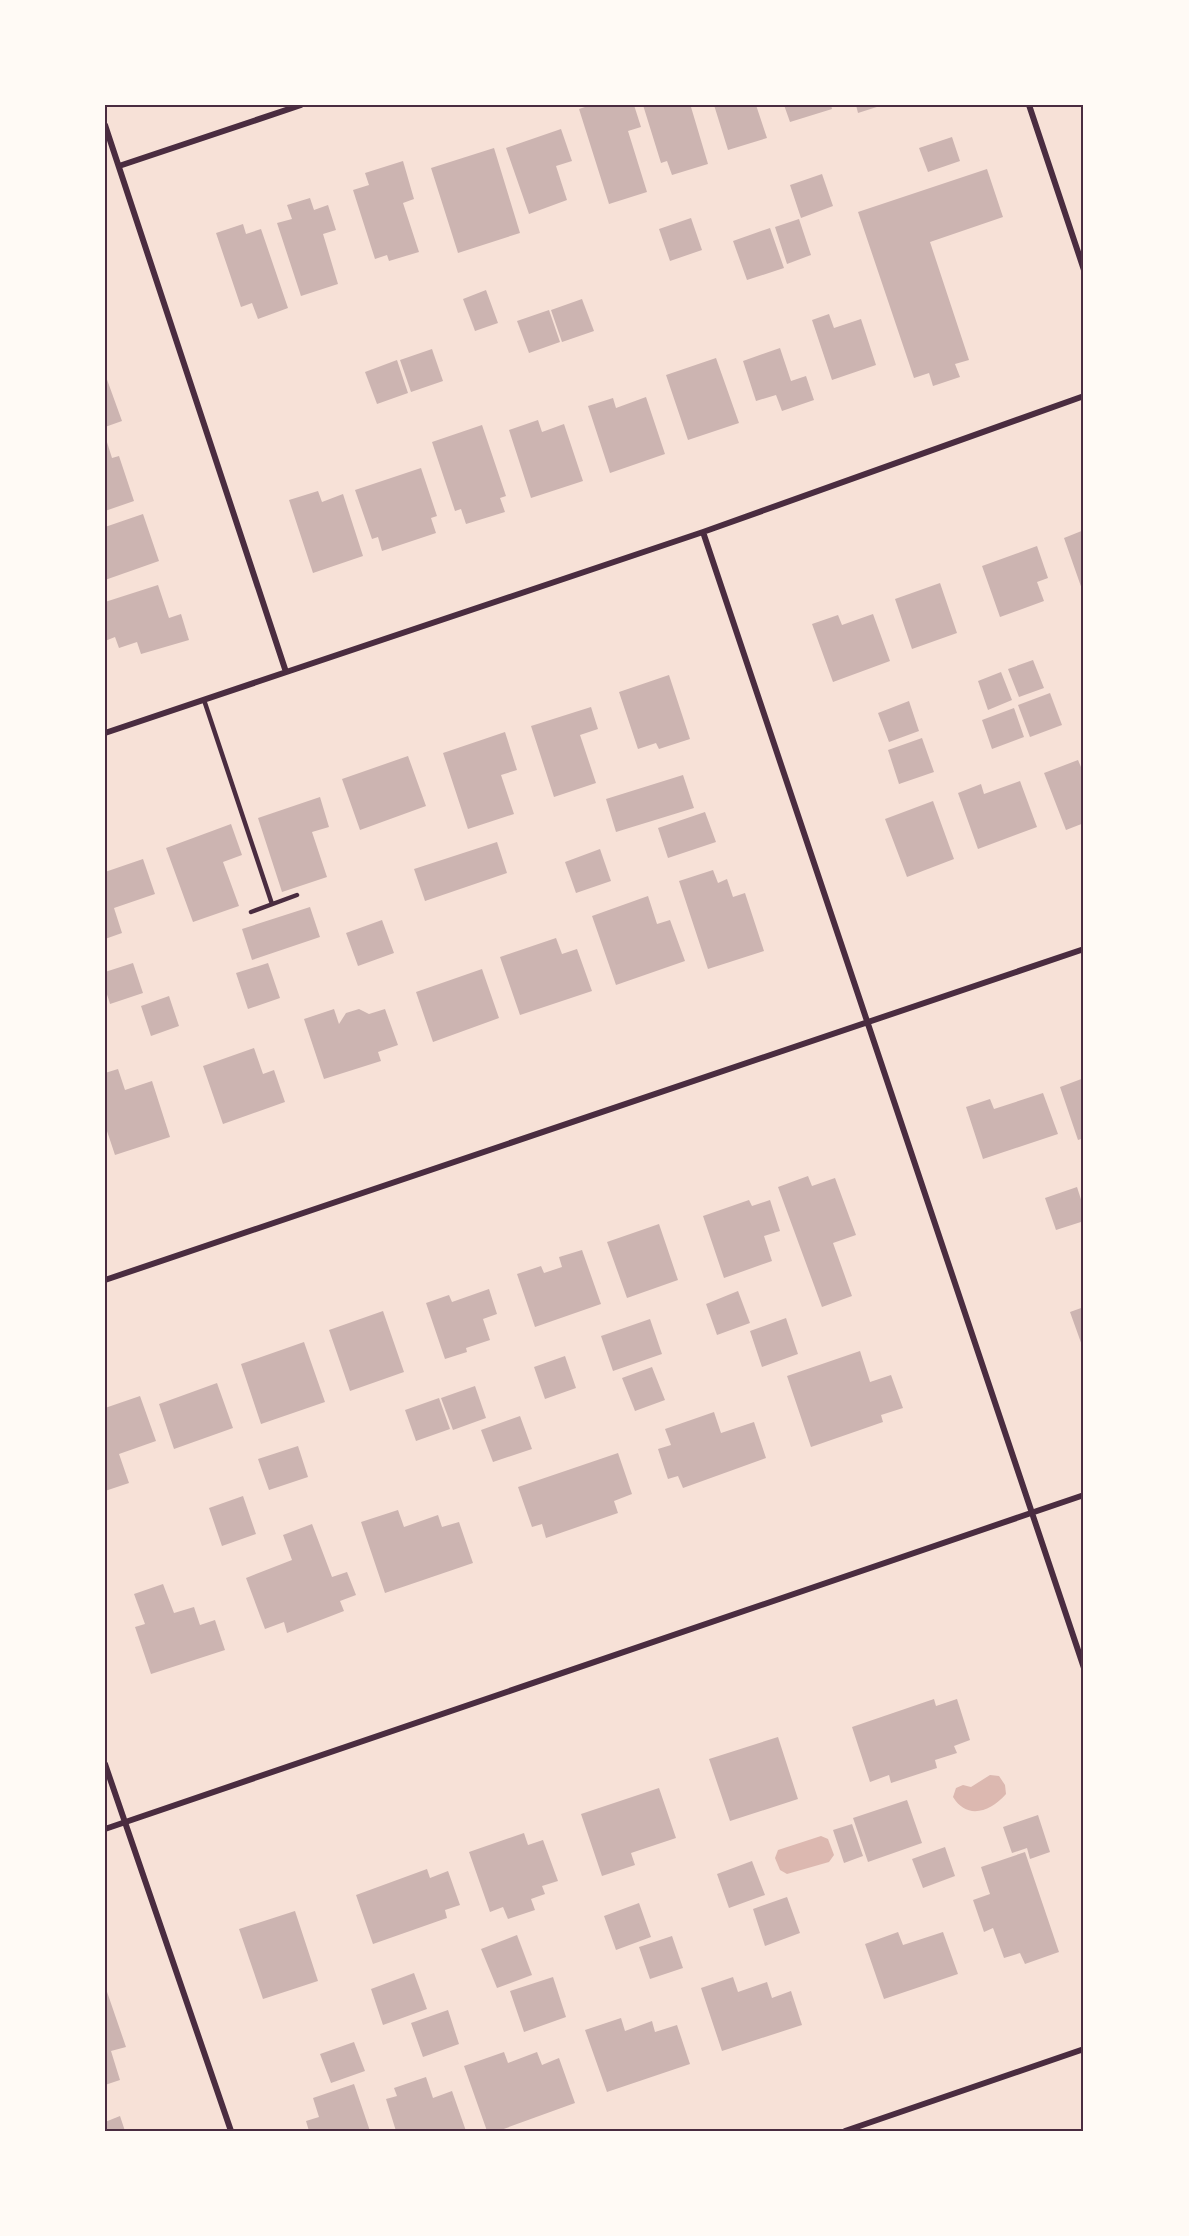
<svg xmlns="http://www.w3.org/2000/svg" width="1189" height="2236" font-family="Spectral,serif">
<rect width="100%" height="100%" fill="#f7e1d7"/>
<path fill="#dcb8b0" d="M990,1775L999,1776L1005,1785L1006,1794C990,1812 967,1820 953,1797L956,1788L963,1785L971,1787Z
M821,1836L828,1839L834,1855L829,1862L787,1874L780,1870L775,1858L778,1850Z"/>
<path fill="#ccb4b1" d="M591,105H634L641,127L628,131L647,192L609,204L579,109Z
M643,105H696L691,107L708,164L672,175L667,161L661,163Z
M714,105H756L767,138L728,150Z
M784,105H831L832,109L790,122Z
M856,105H883L858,113Z
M561,129L572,161L556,166L567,200L529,214L506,148Z
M952,137L960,161L928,172L919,148Z
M494,148L520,233L458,253L431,168Z
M403,161L414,199L403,203L419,252L389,261L387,255L375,259L353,190L369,185L365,173Z
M987,169L1003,217L930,242L969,360L955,364L960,377L933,386L929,373L914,378L858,212Z
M822,174L833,206L801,218L790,185Z
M310,198L314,210L328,205L336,230L323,234L338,284L301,296L277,223L292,219L287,205Z
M691,218L702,250L670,261L659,229Z
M799,219L811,255L787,264L775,227Z
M243,224L246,234L261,229L288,308L258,319L252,303L241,307L216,233Z
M770,228L784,268L747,280L733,241Z
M486,290L498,323L475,331L463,299Z
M582,299L594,331L562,342L551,310Z
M549,310L560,342L529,353L517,321Z
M829,314L834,328L861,319L876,365L832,380L812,320Z
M780,348L791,381L806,376L814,400L782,411L776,395L756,401L743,361Z
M432,349L443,381L411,392L400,360Z
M716,358L739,423L688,440L666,375Z
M397,360L408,393L377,404L365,372Z
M105,374L122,421L105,427Z
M646,397L665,454L610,473L588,406L613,398L616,408Z
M538,420L542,432L564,424L583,481L531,498L509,430Z
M482,425L506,496L500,498L505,512L466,524L461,509L455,511L432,442Z
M106,439L112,458L119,456L134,501L105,511Z
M421,468L437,516L431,518L436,533L382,551L378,537L372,539L355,490Z
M318,491L322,502L343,494L363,556L313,573L289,500Z
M143,514L159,561L105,580V527Z
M1084,530V595L1064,538Z
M1037,546L1048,578L1037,582L1044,601L1000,617L982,566Z
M940,583L957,633L912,649L895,599Z
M158,585L169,618L181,614L189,640L141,654L137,642L119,648L115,637L105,641V602Z
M873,614L890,661L833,682L812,624L838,615L842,625Z
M1033,660L1044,688L1019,697L1008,669Z
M1001,672L1012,700L988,710L978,681Z
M669,675L690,739L659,749L656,743L638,749L619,692Z
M1050,693L1062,725L1030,737L1018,705Z
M909,701L919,731L889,742L878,713Z
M591,707L598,729L580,735L596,783L554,797L531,726Z
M1014,708L1024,737L992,749L982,720Z
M505,732L517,770L501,775L514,814L468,829L443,753Z
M922,738L934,772L899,784L888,750Z
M408,756L426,806L360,830L342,779Z
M1078,760L1084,774V823L1066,830L1044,773Z
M683,775L694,808L616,832L606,799Z
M1020,781L1037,827L978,849L958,793L981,784L984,794Z
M320,797L329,827L312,832L327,877L282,892L258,818Z
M933,801L954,859L907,877L885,819Z
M705,812L716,842L668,858L658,828Z
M231,824L242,855L223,862L239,906L193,922L166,848Z
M497,842L507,873L425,901L414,869Z
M600,849L611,881L576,893L565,862Z
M143,859L155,894L114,908L122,933L105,939V872Z
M713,870L718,883L727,879L733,897L745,893L764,951L708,969L679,881Z
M648,896L657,924L670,920L685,961L616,985L592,916Z
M310,907L320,937L252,960L242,929Z
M382,920L394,953L358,966L346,933Z
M556,938L562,954L577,949L592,991L520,1015L500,957Z
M133,963L143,993L110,1004L105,988V972Z
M268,963L280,998L248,1009L236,973Z
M482,969L499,1018L433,1042L416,992Z
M169,996L179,1026L151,1036L141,1006Z
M334,1009L339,1024L346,1013L359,1009L369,1014L385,1009L398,1045L378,1052L381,1061L324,1079L304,1019Z
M254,1048L263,1074L274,1070L285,1102L223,1124L203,1066Z
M118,1069L125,1090L152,1081L170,1137L115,1155L105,1125V1073Z
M1084,1078V1138L1078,1140L1060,1087Z
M1043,1093L1058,1134L983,1159L966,1107L990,1099L994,1109Z
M808,1176L812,1186L835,1178L856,1235L833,1243L852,1296L822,1307L778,1187Z
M1077,1187L1084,1209V1221L1056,1230L1045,1198Z
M749,1200L752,1206L770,1200L780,1231L764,1236L772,1261L724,1278L703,1216Z
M659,1224L678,1280L627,1298L607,1242Z
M582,1250L601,1304L535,1327L517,1274L541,1266L544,1273L562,1267L559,1257Z
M489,1289L497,1314L483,1319L490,1340L466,1348L467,1352L445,1359L426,1303L449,1295L452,1302Z
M738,1291L750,1323L717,1335L706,1304Z
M1084,1307V1351L1070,1312Z
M383,1311L404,1372L350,1391L329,1330Z
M786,1318L798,1354L762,1367L750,1331Z
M650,1319L662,1354L613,1371L601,1336Z
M304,1342L325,1402L261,1424L241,1364Z
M860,1351L870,1382L891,1375L903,1408L881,1415L883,1422L811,1447L787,1376Z
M565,1356L576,1388L545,1399L534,1367Z
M652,1367L665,1400L635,1411L622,1378Z
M217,1383L233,1428L174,1449L159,1404Z
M475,1386L486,1418L453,1430L441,1398Z
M140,1396L156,1441L119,1454L129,1483L105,1491V1408Z
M439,1398L450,1429L416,1441L405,1410Z
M714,1412L721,1433L754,1422L766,1458L683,1488L678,1476L668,1479L658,1449L671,1445L665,1429Z
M520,1416L532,1449L493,1462L481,1430Z
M298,1446L308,1477L269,1490L258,1459Z
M618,1453L632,1494L614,1501L618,1513L546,1538L542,1524L532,1527L518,1487Z
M243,1496L256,1534L222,1546L209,1508Z
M398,1510L404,1527L438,1515L442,1527L459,1522L473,1563L385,1593L361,1522Z
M312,1524L332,1577L347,1572L356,1595L340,1601L344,1611L287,1633L284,1622L265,1629L246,1578L292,1560L283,1535Z
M163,1584L174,1613L194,1607L200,1625L215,1620L225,1650L151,1674L135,1627L145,1624L134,1594Z
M934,1699L936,1706L957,1699L970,1740L954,1746L957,1753L935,1760L937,1768L891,1783L889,1775L870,1782L852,1727Z
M778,1737L798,1799L730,1821L709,1759Z
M659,1788L676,1838L631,1853L635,1865L602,1876L581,1814Z
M907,1800L922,1843L868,1862L853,1818Z
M1038,1815L1050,1852L1030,1859L1027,1848L1012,1853L1003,1827Z
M852,1824L863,1856L844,1863L833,1830Z
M524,1833L528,1845L543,1840L558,1881L542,1886L545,1894L531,1899L535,1910L508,1919L503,1907L490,1912L469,1852Z
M945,1847L955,1876L923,1888L912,1859Z
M1025,1852L1059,1952L1025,1964L1020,1953L1004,1958L993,1928L984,1932L973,1900L990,1894L981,1867Z
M752,1861L765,1895L729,1908L717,1874Z
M427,1869L430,1878L448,1871L460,1905L445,1910L447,1918L373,1944L356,1895Z
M787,1897L800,1933L765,1946L753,1909Z
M639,1903L651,1937L616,1950L604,1916Z
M295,1911L318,1981L263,1999L239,1929Z
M898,1932L903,1945L943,1932L958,1974L884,1999L865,1944Z
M517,1935L532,1975L497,1988L481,1949Z
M672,1936L683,1968L650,1979L639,1947Z
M414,1973L427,2009L383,2025L371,1989Z
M553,1977L566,2017L524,2032L510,1991Z
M733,1977L738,1992L767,1982L772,1998L791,1991L802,2025L722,2051L701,1988Z
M105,1986L126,2047L111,2051L120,2080L105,2085Z
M448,2010L459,2044L423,2057L411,2023Z
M621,2018L625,2031L652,2021L655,2032L677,2025L690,2064L607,2092L585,2030Z
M354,2042L365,2071L331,2083L320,2054Z
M504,2052L508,2063L537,2052L542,2065L559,2058L575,2103L498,2131H487L464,2066Z
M426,2077L433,2098L452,2091L466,2131H396L386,2099L397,2096L394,2088Z
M354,2084L370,2131H309L306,2121L319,2117L313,2098Z
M120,2116L125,2131H105V2122Z"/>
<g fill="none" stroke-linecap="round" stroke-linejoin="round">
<path stroke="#4a2c40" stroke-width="4.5" d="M204,700L272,904
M251,912L297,895"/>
<path stroke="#4a2c40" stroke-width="6" d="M1029,105L1084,270
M105,125L286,672
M119,166L301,105
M703,532L1084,1668
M105,733L703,532L1084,396
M105,1280L1084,949
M105,1764L231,2131
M105,1829L1084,1495
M845,2131L1084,2049"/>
</g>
<rect width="1189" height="2236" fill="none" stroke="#fffaf5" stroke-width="213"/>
<rect x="106" y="106" width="976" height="2024" fill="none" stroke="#4a2c40" stroke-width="2"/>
</svg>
